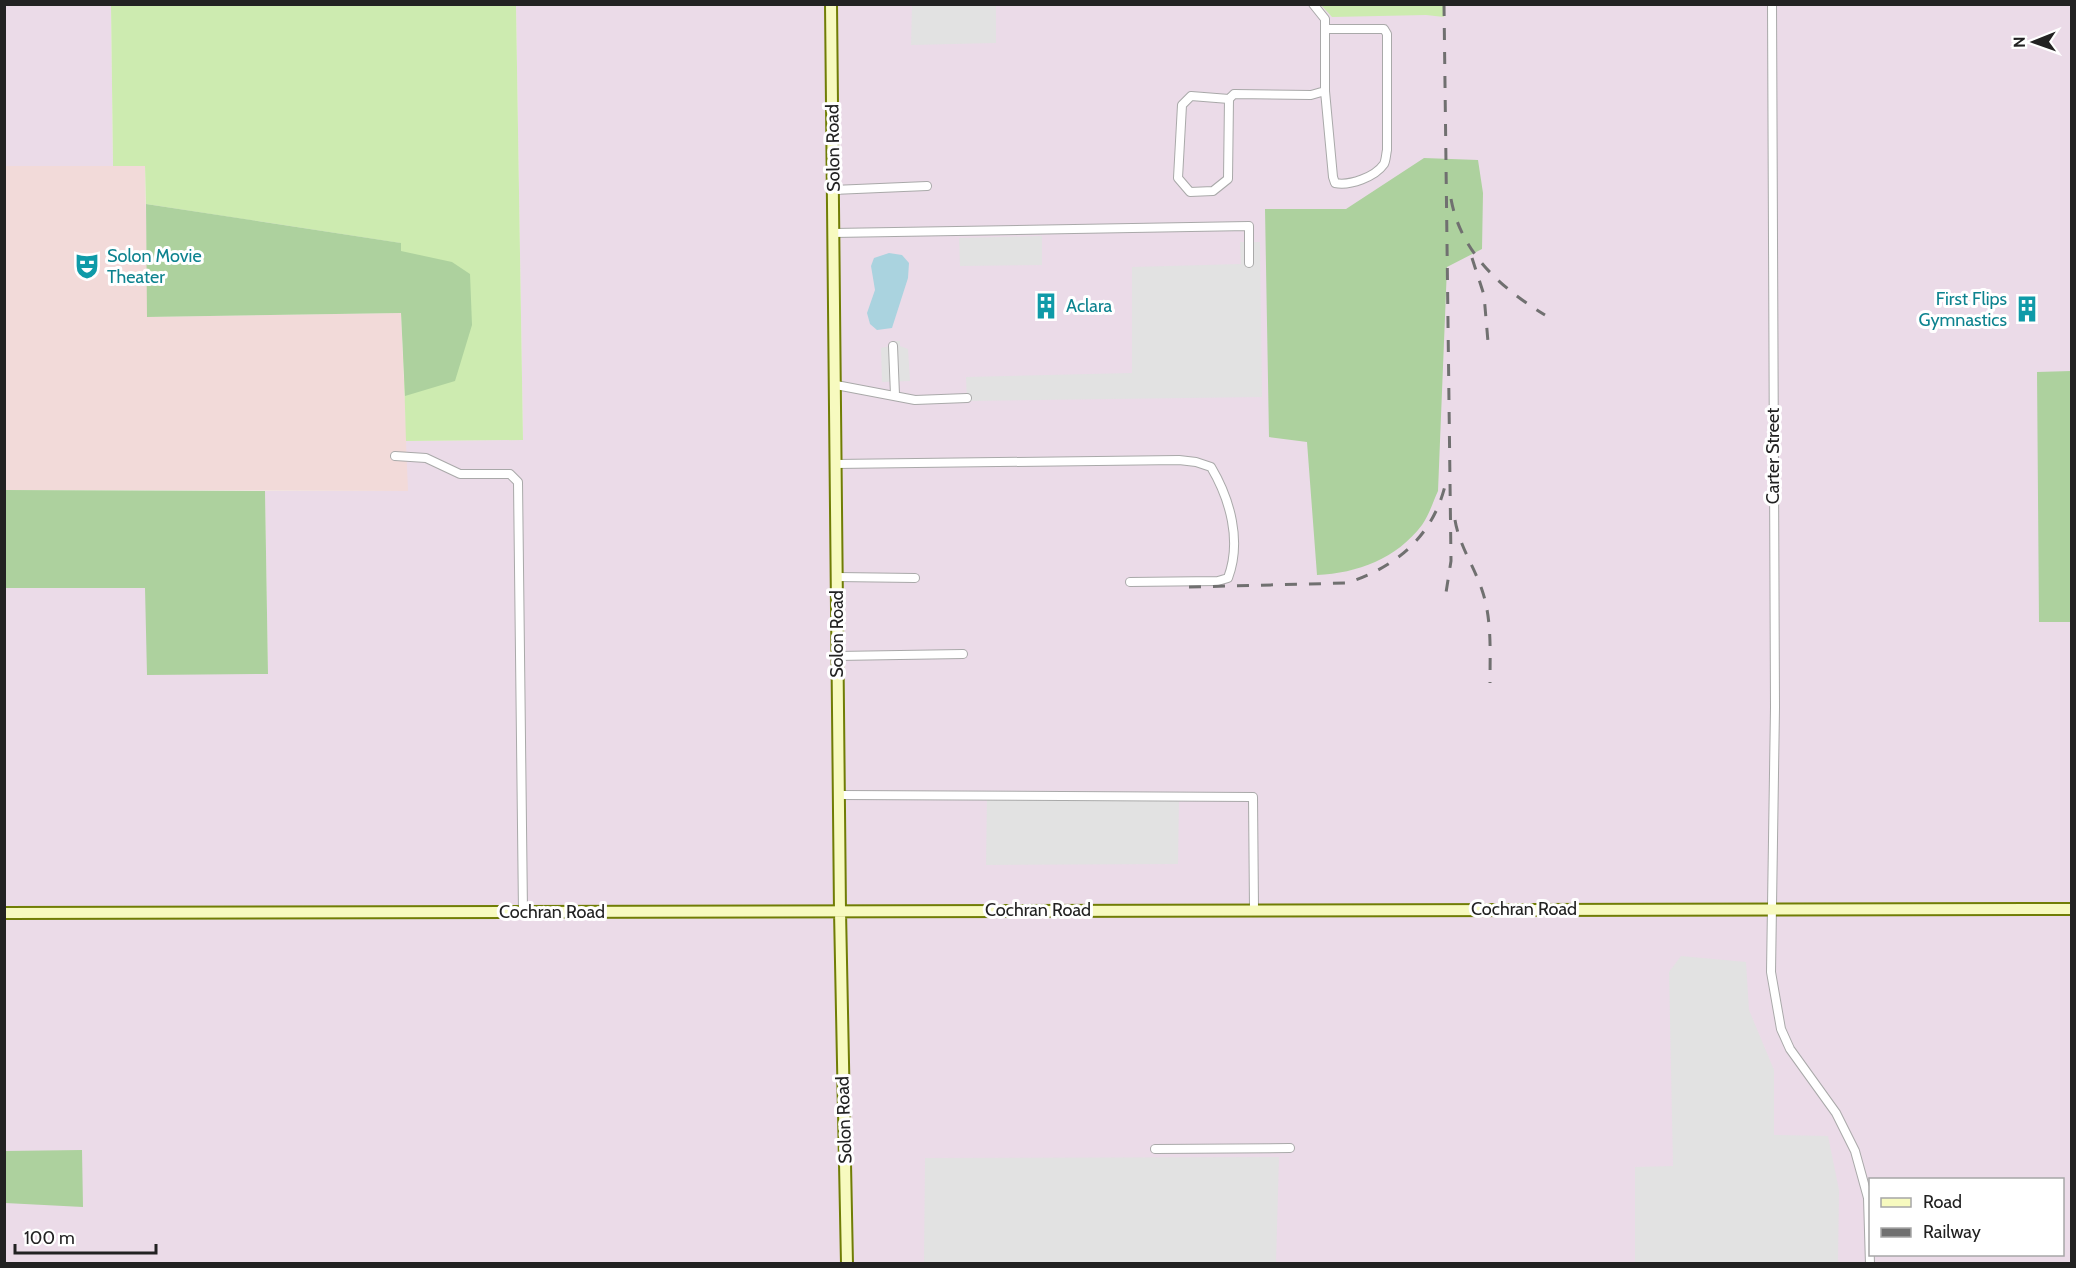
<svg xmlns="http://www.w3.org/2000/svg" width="2076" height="1268" font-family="Cabin,sans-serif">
<rect width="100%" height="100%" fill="#f2efe9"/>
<path fill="#f2dad9" d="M5,166H145L148,317L401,313L409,491L5,490Z"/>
<path fill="#ebdbe8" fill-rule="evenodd" d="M5,5H111L113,166H5Z
M516,5H2071V1263H5L4,588H146L268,674L265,491H408L406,441L523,440ZM1870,1180H2062V1254H1870Z"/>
<path fill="#cdebb0" d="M111,5H516L523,440L406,441L400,243L146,204L145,166H113Z
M1321,5H1444V17L1426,15L1332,17Z"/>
<path fill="#add19e" d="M1424,158L1478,160L1483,193L1482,249L1447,267L1438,491C1433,502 1429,515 1422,525C1396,559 1358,573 1317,575L1307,442L1269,437L1265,209H1346Z
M146,204L401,243V251L452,262L470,274L472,325L455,381L405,396L401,313L147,317Z
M2071,371V622H2039L2037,372Z
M5,490L265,491L268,674L147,675L145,588H5Z
M82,1150L83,1207L5,1203V1151Z"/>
<path fill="#e2e2e2" d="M912,5H996V43L911,45Z
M1042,236V265L960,266L959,238Z
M1240,242H1260L1262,397L967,401L966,377L1132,373V267L1241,264Z
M891,341H900V346L908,349L910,381L882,382L881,348L890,346Z
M987,796L1179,797L1178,864L986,865Z
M1681,956L1746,962L1749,1010L1774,1070V1135L1828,1136L1839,1190L1838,1263H1635V1167L1673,1166L1669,972Z
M1279,1157L1276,1263H924L925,1158Z"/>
<path fill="#aad3df" d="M889,253L902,255L909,263L908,278L892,328L877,330L870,324L867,313L875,290L871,266L874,258Z"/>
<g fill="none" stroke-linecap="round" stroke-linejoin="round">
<g stroke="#a9a9a9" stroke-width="10">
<path id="street" d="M1772,4L1775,707L1771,972L1781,1029L1790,1049L1836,1113L1855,1151L1868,1198L1870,1264
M1325,91L1333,177L1335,183C1350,186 1375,177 1384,164C1386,160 1386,154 1387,150V34L1384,29H1325
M1229,99L1191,96L1182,105L1178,178L1190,192L1213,191L1228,179L1229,99L1234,94L1311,95L1325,91V19L1313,4
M833,190L927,186
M833,233L1249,226V263
M893,346L895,395
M836,385L915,400L967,398
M395,456L426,458L460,474H510L518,482L523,912
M835,464L1179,460L1196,462L1211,467C1230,499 1242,541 1228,578L1218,581L1130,582
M837,577L915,578
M837,656L963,654
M839,795L1253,797L1254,909
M1155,1149L1290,1148"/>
</g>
<g stroke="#707d05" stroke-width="14">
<path id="secondary" d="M831,4L840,911L847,1264
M4,913L2072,909"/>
</g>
<use href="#street" stroke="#fff" stroke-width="8"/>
<use href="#secondary" stroke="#f7fabf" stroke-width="10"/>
<path stroke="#707070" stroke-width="3" stroke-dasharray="12 12" stroke-linecap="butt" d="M1444,4L1451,561L1445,599
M1451,199C1461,253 1501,288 1545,315
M1472,258L1484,295L1488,342
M1455,520C1459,545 1474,566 1482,590C1492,619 1490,651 1490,683
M1189,587L1347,583C1396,567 1432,537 1445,486"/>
</g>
<defs>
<g id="theatre-bare" transform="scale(2.07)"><path d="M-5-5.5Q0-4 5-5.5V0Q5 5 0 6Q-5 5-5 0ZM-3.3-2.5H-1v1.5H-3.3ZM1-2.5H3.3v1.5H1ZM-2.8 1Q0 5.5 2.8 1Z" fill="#0f9aa8" stroke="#fff" stroke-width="2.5" paint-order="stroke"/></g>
<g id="building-bare" transform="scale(2.07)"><path d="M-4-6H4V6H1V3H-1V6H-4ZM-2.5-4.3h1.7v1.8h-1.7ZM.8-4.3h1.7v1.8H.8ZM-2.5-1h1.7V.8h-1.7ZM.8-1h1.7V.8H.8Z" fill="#0f9aa8" stroke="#fff" stroke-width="2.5" paint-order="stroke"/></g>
</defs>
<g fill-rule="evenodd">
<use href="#theatre-bare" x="87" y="266"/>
<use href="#building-bare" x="1046" y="306"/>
<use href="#building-bare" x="2027" y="309"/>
</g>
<g text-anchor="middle" stroke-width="6" stroke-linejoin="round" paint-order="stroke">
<g font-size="18" fill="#222" stroke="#fff">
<text transform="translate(833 148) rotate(-91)" y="6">Solon Road</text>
<text transform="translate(1773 456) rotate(-90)" y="6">Carter Street</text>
<text transform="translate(837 634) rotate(-90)" y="6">Solon Road</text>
<text x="1524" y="915">Cochran Road</text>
<text x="1038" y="916">Cochran Road</text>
<text x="552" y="918">Cochran Road</text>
<text transform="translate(844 1120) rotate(-92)" y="6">Solon Road</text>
</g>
<g font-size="18" fill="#0d838f" stroke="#fff" text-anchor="start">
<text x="107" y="262">Solon Movie<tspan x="107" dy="21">Theater</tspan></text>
<text x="2007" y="305" text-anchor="end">First Flips<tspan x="2007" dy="21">Gymnastics</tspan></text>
<text x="1066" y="312">Aclara</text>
</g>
</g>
<rect width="2076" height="1268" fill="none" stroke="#222222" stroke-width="12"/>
<rect x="1869" y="1178" width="195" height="78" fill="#ffffff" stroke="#a7a7a7" stroke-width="1.5"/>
<rect x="1881" y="1198" width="30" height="9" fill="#f7fabf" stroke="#a7a7a7" stroke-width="1.5"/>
<text x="1923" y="1208" font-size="18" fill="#222222">Road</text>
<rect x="1881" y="1228" width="30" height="9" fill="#707070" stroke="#a7a7a7" stroke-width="1.5"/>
<text x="1923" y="1238" font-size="18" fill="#222222">Railway</text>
<g transform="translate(2034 42) rotate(269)" stroke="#ffffff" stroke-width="4.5" paint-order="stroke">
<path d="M0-4.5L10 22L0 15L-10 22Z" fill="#222222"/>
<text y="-9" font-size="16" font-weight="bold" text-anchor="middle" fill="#222222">N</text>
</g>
<path d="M15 1244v9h141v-9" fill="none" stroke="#222222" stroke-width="3"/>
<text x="24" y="1244" font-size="18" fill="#222222" stroke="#ffffff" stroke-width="4.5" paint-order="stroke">100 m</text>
</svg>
